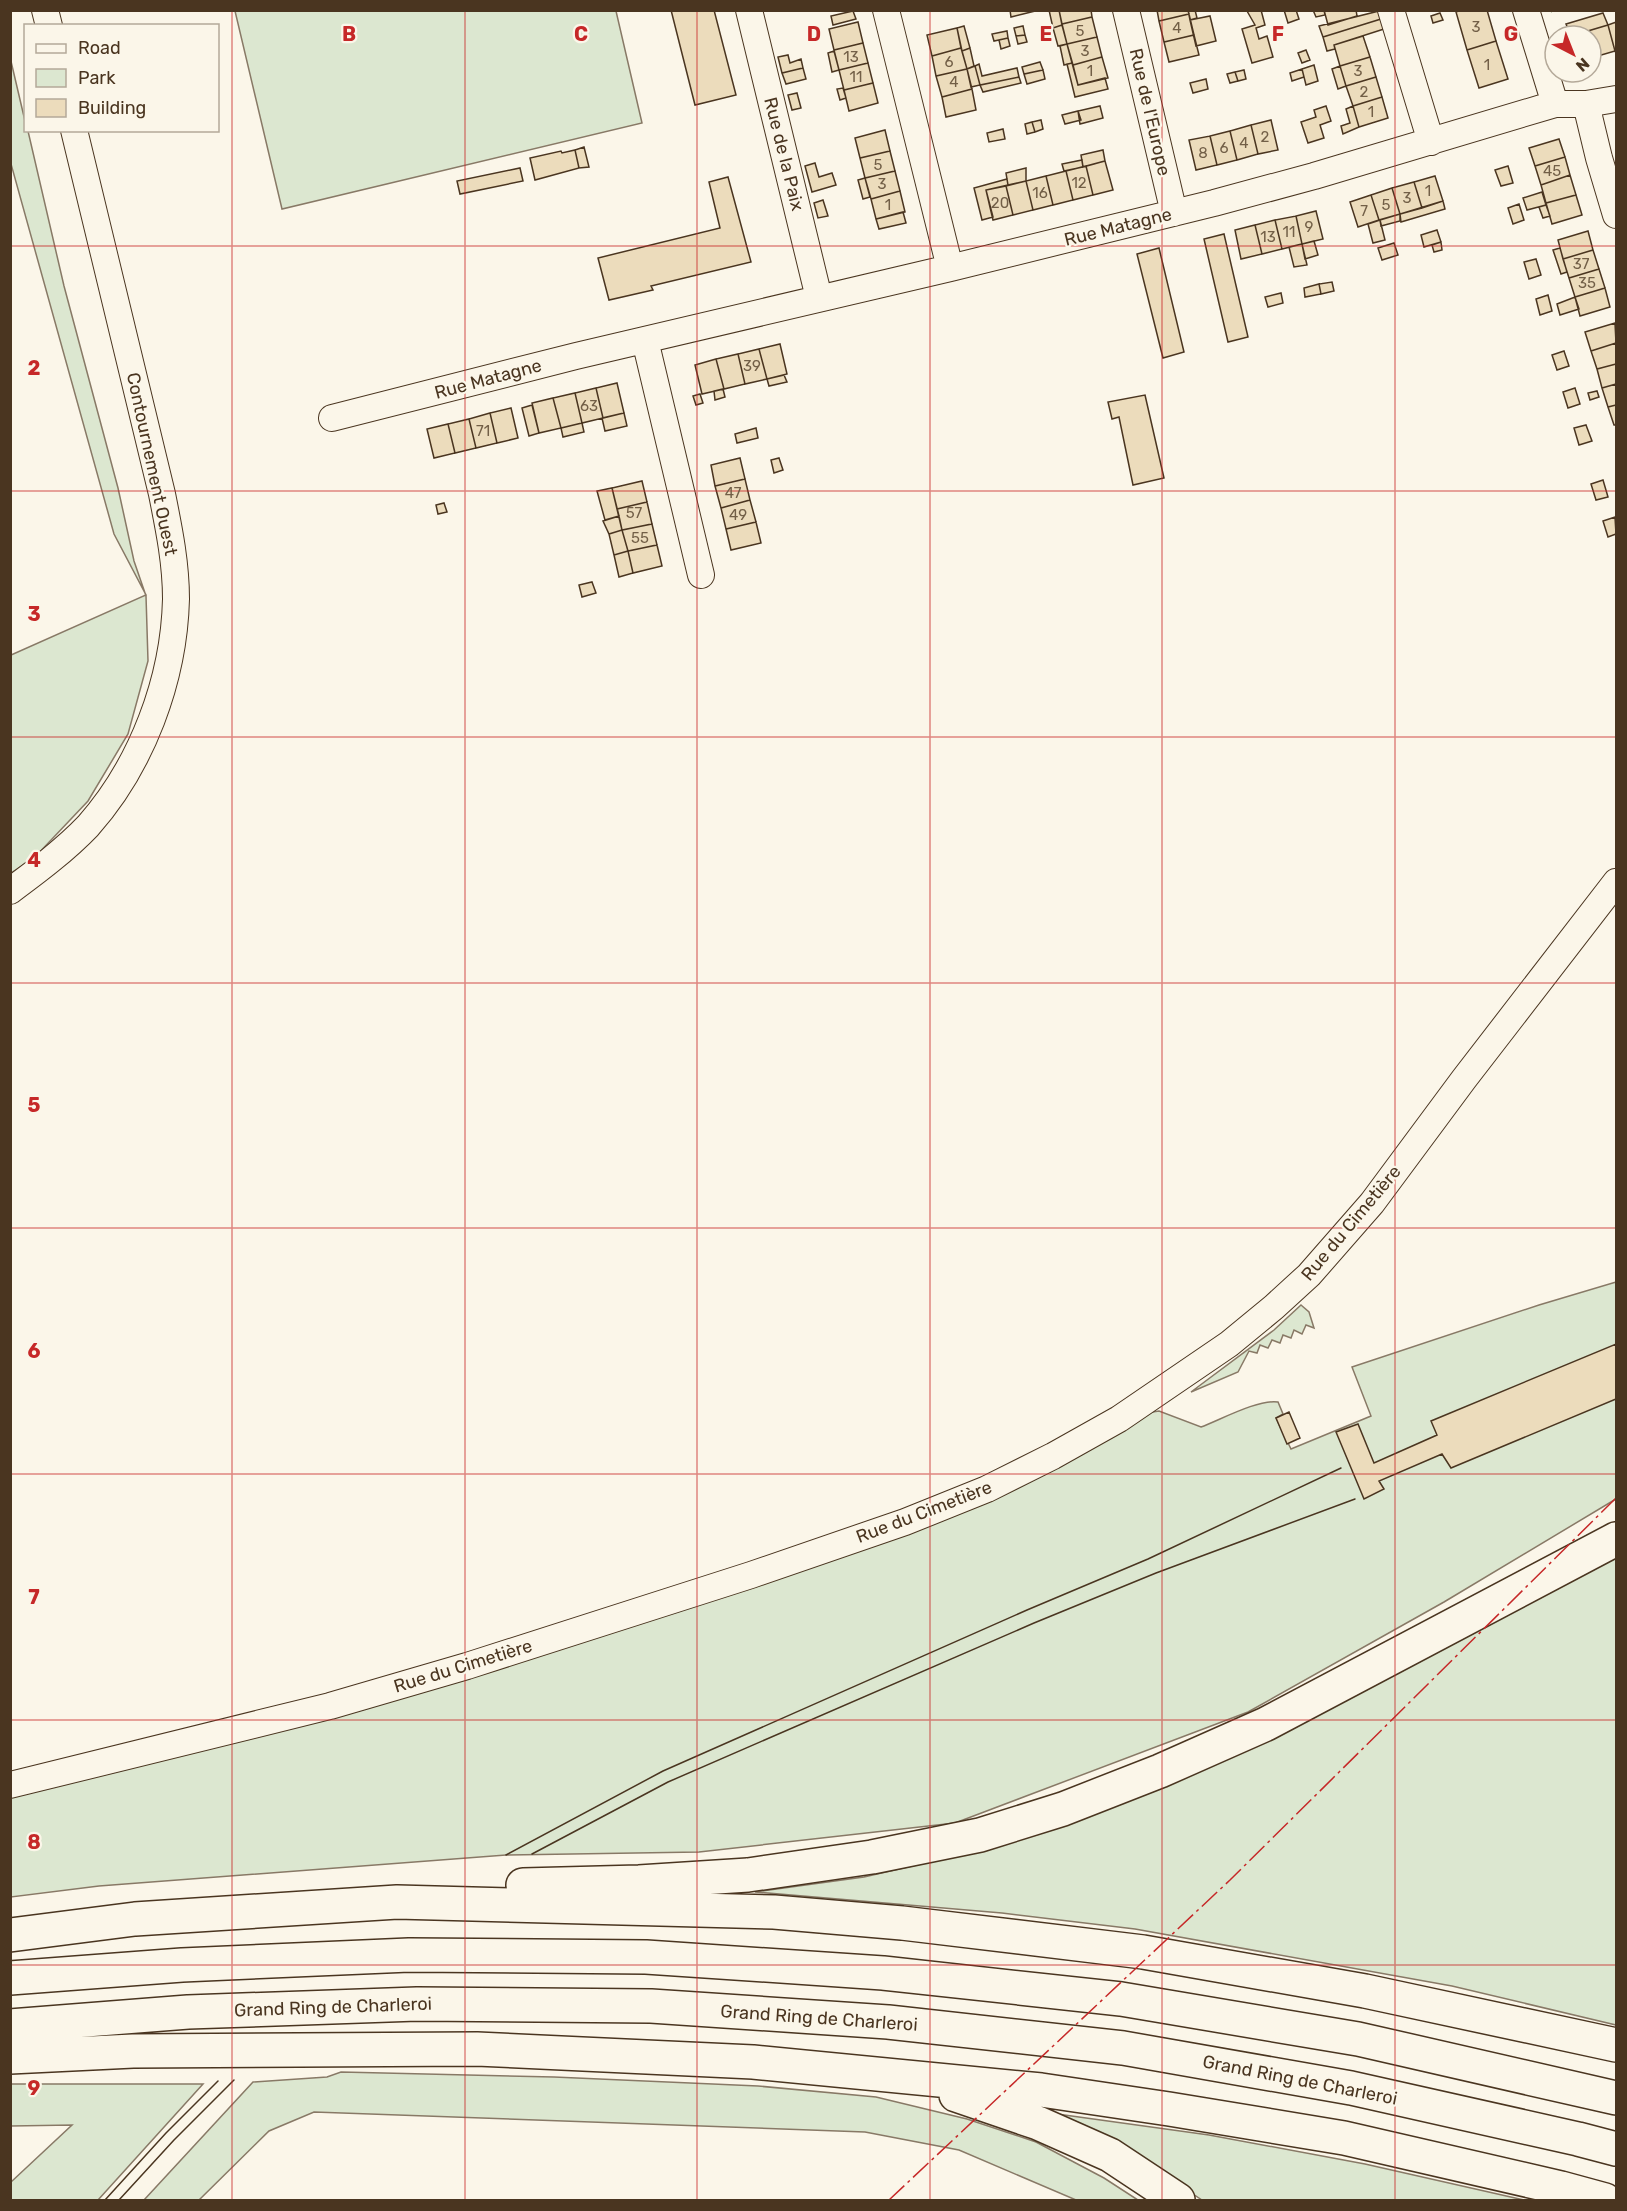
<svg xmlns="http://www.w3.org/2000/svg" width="1627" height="2211" font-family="Rubik,sans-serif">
<rect width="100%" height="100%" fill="#fbf6e9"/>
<path fill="#dce7d0" stroke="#887966" stroke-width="1.5" d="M235,11H616L642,123L282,209Z
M10,57L25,121L26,130L28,131L64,286L118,488L134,561L146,596L148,661L128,734L88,801L35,857L11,873V655L146,595L114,534L11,164Z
M1616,1282V1499L1444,1602L1248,1712L955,1823L699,1852L506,1855L99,1886L11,1897L10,1795L611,1633L1146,1413L1159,1411L1201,1427C1220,1420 1258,1399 1278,1402L1283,1414L1276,1418L1291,1449L1371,1416L1352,1367L1539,1305Z
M1301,1305L1309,1312L1314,1328L1306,1325L1302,1334L1294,1330L1291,1338L1283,1335L1280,1343L1272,1340L1268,1348L1260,1345L1257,1353L1249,1351L1238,1372L1191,1392L1274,1330Z
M1616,1554V2025L1452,1986L1135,1929L1002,1913L755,1892L864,1877L978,1851L1098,1813L1215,1762Z
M341,2072L554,2077L758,2086L876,2097L967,2119L1036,2142L1104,2178L1138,2200H1076L959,2150L865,2132L314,2112L269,2131L199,2200H144L253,2082L327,2077Z
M11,2084H203L98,2200H11V2182L72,2125L11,2126Z
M1050,2113L1209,2135L1365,2164L1524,2200H1202L1127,2150Z"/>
<path fill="#ecdcbc" stroke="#4a3520" stroke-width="1.5" d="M671,10H714L736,95L695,105Z
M1010,10H1034L1035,11L1011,17Z
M1049,10H1059L1062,25L1053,28Z
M1059,10H1091L1092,17L1062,24Z
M1157,10H1188L1189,14L1159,21Z
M1188,10H1195L1197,18L1190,20Z
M1261,10L1265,25L1256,28L1259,39L1267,36L1273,57L1252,63L1242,29L1255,25L1247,11Z
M1284,10H1296L1299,19L1288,23Z
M1313,10H1324L1325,15L1316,17Z
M1324,10H1356L1357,16L1328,25Z
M1461,10H1487L1496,41L1467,50L1456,12Z
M853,11L856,19L833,25L831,16Z
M1379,11L1381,19L1323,37L1319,26Z
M1440,13L1443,20L1433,23L1431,16Z
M1603,13L1608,25L1571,36L1566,24Z
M1189,14L1194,35L1164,42L1159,21Z
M1210,16L1216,41L1196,46L1190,20Z
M1092,17L1097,37L1067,44L1062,24Z
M1381,19L1384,29L1334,45L1335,49L1327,51L1323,37Z
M858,22L863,43L834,50L829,29Z
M1616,22V50L1615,51L1608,25Z
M1062,25L1067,44L1058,46L1053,28Z
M1608,25L1615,51L1591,58V36H1571Z
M964,26L970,48L962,51L957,28Z
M1023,26L1025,35L1016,36L1014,28Z
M957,28L961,48L932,56L927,35Z
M1007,31L1008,38L994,41L992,34Z
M1025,35L1027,42L1018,44L1016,36Z
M1194,35L1199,55L1169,62L1164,42Z
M1363,36L1370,57L1340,66L1334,45Z
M1097,37L1102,57L1073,65L1067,44Z
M1008,38L1010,46L1001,49L999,40Z
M1496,41L1508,79L1479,88L1467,50Z
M863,43L868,63L839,70L834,50Z
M1067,44L1072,63L1064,65L1060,46Z
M961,48L967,69L936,76L932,56Z
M970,48L974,66L967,69L962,51Z
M1306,50L1310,60L1302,63L1298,53Z
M834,51L839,70L832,72L828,53Z
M788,55L790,63L801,59L803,68L782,73L778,57Z
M1102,57L1108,78L1078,85L1073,65Z
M1370,57L1376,77L1346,86L1340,66Z
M1040,62L1043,70L1024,74L1022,67Z
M868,63L873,83L844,90L839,70Z
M1072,63L1078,85L1105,78L1108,89L1075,97L1067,64Z
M979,64L982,76L1017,68L1019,77L980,85L975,66Z
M1314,65L1318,81L1306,85L1302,69Z
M975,66L980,85L971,87L967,69Z
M1340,66L1346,86L1338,89L1332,69Z
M803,68L806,79L786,84L782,73Z
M967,69L972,89L942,97L936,76Z
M1302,69L1304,77L1292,81L1290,73Z
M1043,70L1045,79L1027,84L1024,74Z
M1244,70L1246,79L1238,81L1235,72Z
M1235,72L1238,81L1230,83L1227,74Z
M1019,77L1021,83L983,92L980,85Z
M1376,77L1382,97L1353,106L1346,86Z
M1206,79L1208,89L1193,93L1190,83Z
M873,83L878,103L849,111L844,90Z
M843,88L846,98L840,100L837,89Z
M972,89L976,110L946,117L942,97Z
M797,93L801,108L792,110L788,95Z
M1382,97L1388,118L1359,127L1353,106Z
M1100,106L1103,118L1080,124L1078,111Z
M1326,106L1331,121L1320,125L1324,138L1308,143L1301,122L1316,117L1314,110Z
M1353,106L1359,127L1343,134L1341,126L1350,123L1346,109Z
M1078,111L1081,120L1065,124L1062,115Z
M1041,120L1043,129L1035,132L1032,122Z
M1271,120L1278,150L1258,154L1251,125Z
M1032,122L1035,132L1027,134L1025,124Z
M1251,125L1258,154L1237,160L1230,131Z
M1003,129L1005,139L989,142L987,133Z
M885,130L890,151L860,158L855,138Z
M1230,131L1237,160L1217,165L1210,136Z
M1210,136L1217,165L1196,170L1189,140Z
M1559,139L1565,157L1535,166L1529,148Z
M584,147L589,167L579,168L575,150Z
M575,150L579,168L535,180L530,158L561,151L562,153Z
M1103,150L1105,161L1083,167L1081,155Z
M890,151L895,171L865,178L860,158Z
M1565,157L1570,175L1541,185L1535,166Z
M1082,160L1083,167L1064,171L1062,164Z
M1105,161L1113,190L1093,195L1086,166Z
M815,163L819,177L832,173L836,185L812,192L805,166Z
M1086,166L1093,195L1073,200L1066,171Z
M1508,166L1513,183L1501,186L1495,170Z
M520,168L523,181L460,194L457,181Z
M1026,168V181L1008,185L1006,173Z
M895,171L900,191L871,199L865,178Z
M1066,171L1073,200L1053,205L1046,176Z
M1570,175L1576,195L1546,203L1541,185Z
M1046,176L1053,205L1033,210L1026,181Z
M1435,176L1443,201L1422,208L1414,182Z
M728,177L751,262L651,286L653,290L609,300L598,258L720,228L709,182Z
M865,178L870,197L863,199L858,180Z
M1007,179L1008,185L986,190L993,217L982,220L974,188Z
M1026,181L1033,210L1013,215L1006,186Z
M1414,182L1422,208L1400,214L1392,188Z
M1006,186L1013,215L993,220L986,190Z
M1392,188L1400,214L1379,220L1371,195Z
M900,191L905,212L876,219L871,199Z
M1542,192L1546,205L1527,210L1523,198Z
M1371,195L1379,220L1358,227L1350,202Z
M1576,195L1582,215L1552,224L1546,203Z
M823,200L828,216L818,218L814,203Z
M1443,201L1445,209L1401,222L1400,214Z
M1519,204L1524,220L1513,224L1508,208Z
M1546,205L1550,216L1543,218L1539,207Z
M1316,211L1323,239L1302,244L1296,216Z
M903,212L906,223L879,229L876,219Z
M1400,214V221L1381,226L1380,220Z
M1296,216L1302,244L1282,249L1275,220Z
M1275,220L1282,249L1262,254L1255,225Z
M1380,220L1385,240L1373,243L1368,224Z
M1255,225L1262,254L1241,259L1235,230Z
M1437,230L1441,242L1424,247L1421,235Z
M1588,231L1593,250L1563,259L1558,240Z
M1224,234L1248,337L1228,342L1204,239Z
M1314,241L1318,255L1305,259L1302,244Z
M1441,242L1442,250L1434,252L1432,245Z
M1394,243L1398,255L1382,260L1378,248Z
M1302,244L1307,265L1294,267L1289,247Z
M1159,248L1184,352L1163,358L1137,254Z
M1560,248L1567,272L1561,274L1553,250Z
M1593,250L1599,269L1569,278L1563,259Z
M1536,259L1541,275L1529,279L1524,262Z
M1599,269L1605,288L1575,297L1569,278Z
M1332,282L1334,291L1321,294L1319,284Z
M1319,284L1321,294L1305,297L1304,288Z
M1605,288L1610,307L1580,316L1575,297Z
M1281,293L1283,303L1268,307L1265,297Z
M1548,295L1552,311L1540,315L1536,299Z
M1575,297L1579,309L1560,315L1557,304Z
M1615,323L1616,343L1591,351L1585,332Z
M1616,343V364L1597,369L1591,351Z
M780,344L787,374L767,379L759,349Z
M759,349L767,379L745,384L738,354Z
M1564,351L1569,366L1557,370L1552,355Z
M738,354L745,384L724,389L716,359Z
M716,359L724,389L702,394L695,365Z
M1616,364V384L1602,388L1597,369Z
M784,375L787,382L769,386L767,379Z
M617,383L624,413L603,418L596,388Z
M1616,384V405L1608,407L1602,388Z
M596,388L603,418L582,423L575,393Z
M1575,388L1580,404L1568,408L1563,392Z
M723,389L725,397L715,400L714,391Z
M1597,391L1599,397L1590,400L1588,393Z
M575,393L582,423L561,428L553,398Z
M700,394L703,403L696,405L693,396Z
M1145,395L1164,478L1133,485L1119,417L1112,419L1108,402Z
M553,398L561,428L539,433L532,403Z
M532,405L539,433L529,436L522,408Z
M1616,405V425H1614L1608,407Z
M511,408L518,438L497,443L490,413Z
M490,413L497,443L476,448L469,419Z
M624,413L627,426L605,431L602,418Z
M469,419L476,448L455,453L448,424Z
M582,423L584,432L563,437L561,428Z
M448,424L455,453L434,458L427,429Z
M1586,425L1592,441L1579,445L1574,428Z
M756,428L758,438L737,443L735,434Z
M740,458L745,479L715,486L711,465Z
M779,458L783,470L774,473L771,460Z
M745,479L750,500L721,508L715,486Z
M1603,480L1608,497L1596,500L1591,484Z
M642,481L647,502L617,509L612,488Z
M612,488L619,516L605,520L597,491Z
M750,500L756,522L726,529L721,508Z
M647,502L652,524L622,530L617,509Z
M444,503L447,512L438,514L436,505Z
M619,516L622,530L609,534L603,521Z
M1615,517L1616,534L1608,537L1603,521Z
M756,522L761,543L731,550L726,529Z
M652,524L657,545L628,551L622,530Z
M622,530L628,551L614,555L609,534Z
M657,545L662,566L633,573L628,551Z
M628,551L633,573L619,577L614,555Z
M592,582L596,593L582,597L579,585Z
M1616,1344V1399L1451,1468L1442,1454L1379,1481L1384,1489L1364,1499L1336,1432L1358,1424L1374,1463L1437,1435L1431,1421Z
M1289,1412L1300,1438L1287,1444L1276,1418Z"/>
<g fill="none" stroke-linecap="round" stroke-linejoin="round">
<g stroke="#4a3520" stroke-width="28">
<path id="minor" d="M45,10L49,26
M749,10L819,298
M886,10L950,268
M1126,10L1174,213
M1391,10L1431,142
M1526,10L1555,104
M1586,104L1599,158L1616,215
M645,340L701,575
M332,418L576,356L950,268L1214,203L1314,176L1555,104H1586L1616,99
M10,891C37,871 65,850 88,826C142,765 174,680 176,599C176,563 169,529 162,494L74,130
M10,1785L330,1706L467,1666L751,1575L905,1522L987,1489L1053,1456L1119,1419L1229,1344L1274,1307L1309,1275L1372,1203L1464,1079L1616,882"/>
</g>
<g stroke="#4a3520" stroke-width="36">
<path id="highway" d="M523,1885L639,1882L748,1875L872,1857L980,1835L1063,1809L1160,1771L1266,1724L1616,1539
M10,1935L135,1919L397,1902L774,1912L902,1923L1143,1952L1365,1991L1616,2045
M10,1978L182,1965L409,1955L646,1957L883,1973L1121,1999L1358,2039L1616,2098
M10,2026L188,2012L417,2004L651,2006L888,2022L1123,2048L1351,2088L1578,2139L1616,2149
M10,2057L133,2051L477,2049L753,2062L1041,2090L1169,2109L1344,2138L1561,2188L1605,2200
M956,2095L1038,2123L1110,2155L1178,2200"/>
</g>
<use href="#minor" stroke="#fbf6e9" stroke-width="26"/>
<use href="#highway" stroke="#fbf6e9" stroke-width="33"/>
<path stroke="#4a3520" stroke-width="1.5" d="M532,1854L668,1782L1034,1623L1156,1573L1355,1499
M506,1855L663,1771L1027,1610L1148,1559L1341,1468
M105,2200L166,2133L218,2081
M119,2200L174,2140L234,2080"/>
<path stroke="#436837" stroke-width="4.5" stroke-dasharray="3 4.5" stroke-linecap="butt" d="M1552,10L1553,11"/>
<path stroke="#c62828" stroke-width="1.5" stroke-dasharray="21 4.5 3 4.5" stroke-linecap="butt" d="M889,2200L1230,1880L1616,1498"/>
</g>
<path fill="none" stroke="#c62828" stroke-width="1.5" stroke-opacity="0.55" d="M232,10V2200M465,10V2200M697,10V2200M930,10V2200M1162,10V2200M1395,10V2200M10,246H1616M10,491H1616M10,737H1616M10,983H1616M10,1228H1616M10,1474H1616M10,1720H1616M10,1965H1616"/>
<g text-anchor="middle" stroke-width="4.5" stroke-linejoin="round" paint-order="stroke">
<g font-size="15" fill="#725f47">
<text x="1476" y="32">3</text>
<text x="1177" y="33">4</text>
<text x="1080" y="36">5</text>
<text x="1085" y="56">3</text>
<text x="851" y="62">13</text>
<text x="949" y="67">6</text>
<text x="1487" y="70">1</text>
<text x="1090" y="76">1</text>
<text x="1358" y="76">3</text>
<text x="856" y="82">11</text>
<text x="954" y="87">4</text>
<text x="1364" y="97">2</text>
<text x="1371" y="117">1</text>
<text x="1265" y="142">2</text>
<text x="1244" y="148">4</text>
<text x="1224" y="153">6</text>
<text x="1203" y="158">8</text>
<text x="878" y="170">5</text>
<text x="1552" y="176">45</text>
<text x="1079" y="188">12</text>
<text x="882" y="189">3</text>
<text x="1428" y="196">1</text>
<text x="1040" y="198">16</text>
<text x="1407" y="203">3</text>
<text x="1000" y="208">20</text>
<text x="888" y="210">1</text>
<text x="1386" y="210">5</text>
<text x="1364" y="216">7</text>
<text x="1309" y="232">9</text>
<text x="1289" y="237">11</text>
<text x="1268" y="242">13</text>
<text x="1581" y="269">37</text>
<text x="1587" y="288">35</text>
<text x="752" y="371">39</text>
<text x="589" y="411">63</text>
<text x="483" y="436">71</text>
<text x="733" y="498">47</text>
<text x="634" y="518">57</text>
<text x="738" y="520">49</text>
<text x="640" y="543">55</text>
</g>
<g font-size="18" fill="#4a3520" stroke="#fbf6e9">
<text transform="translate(1150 112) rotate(77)" y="6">Rue de l'Europe</text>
<text transform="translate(784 154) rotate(76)" y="6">Rue de la Paix</text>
<text transform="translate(1118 227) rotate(-14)" y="6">Rue Matagne</text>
<text transform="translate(488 379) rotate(-15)" y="6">Rue Matagne</text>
<text transform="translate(152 464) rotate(78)" y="6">Contournement Ouest</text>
<text transform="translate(1351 1223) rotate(-50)" y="6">Rue du Cimetière</text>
<text transform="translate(924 1512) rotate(-21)" y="6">Rue du Cimetière</text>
<text transform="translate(463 1666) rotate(-17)" y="6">Rue du Cimetière</text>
<text transform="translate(333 2007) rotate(-2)" y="6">Grand Ring de Charleroi</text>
<text transform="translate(819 2018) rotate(4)" y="6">Grand Ring de Charleroi</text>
<text transform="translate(1300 2080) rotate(11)" y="6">Grand Ring de Charleroi</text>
</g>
</g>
<g font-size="20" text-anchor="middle" font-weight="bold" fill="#c62828" stroke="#fbf6e9" stroke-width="4.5" stroke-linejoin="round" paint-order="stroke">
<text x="349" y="41">B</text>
<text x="581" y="41">C</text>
<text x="814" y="41">D</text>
<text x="1046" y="41">E</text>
<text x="1278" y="41">F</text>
<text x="1511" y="41">G</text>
<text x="34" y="375">2</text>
<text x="34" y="621">3</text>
<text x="34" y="867">4</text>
<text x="34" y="1112">5</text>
<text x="34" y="1358">6</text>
<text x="34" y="1604">7</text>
<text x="34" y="1849">8</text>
<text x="34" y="2095">9</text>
</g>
<rect width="1627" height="2211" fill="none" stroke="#4a3520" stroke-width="24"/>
<rect x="24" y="24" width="195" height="108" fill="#fbf6e9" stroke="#b4a999" stroke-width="1.5"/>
<rect x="36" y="44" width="30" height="9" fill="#fbf6e9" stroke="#b4a999" stroke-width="1.5"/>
<text x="78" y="54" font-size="18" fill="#4a3520">Road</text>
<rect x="36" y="69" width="30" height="18" fill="#dce7d0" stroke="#b4a999" stroke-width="1.5"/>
<text x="78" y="84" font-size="18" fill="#4a3520">Park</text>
<rect x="36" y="99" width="30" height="18" fill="#ecdcbc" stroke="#b4a999" stroke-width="1.5"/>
<text x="78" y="114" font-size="18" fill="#4a3520">Building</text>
<g transform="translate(1573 54) rotate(138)"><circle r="28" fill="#fbf6e9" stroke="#b4a999" stroke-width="1.5"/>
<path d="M0-4.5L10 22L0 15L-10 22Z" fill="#c62828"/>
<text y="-9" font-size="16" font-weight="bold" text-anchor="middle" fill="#4a3520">N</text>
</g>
</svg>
